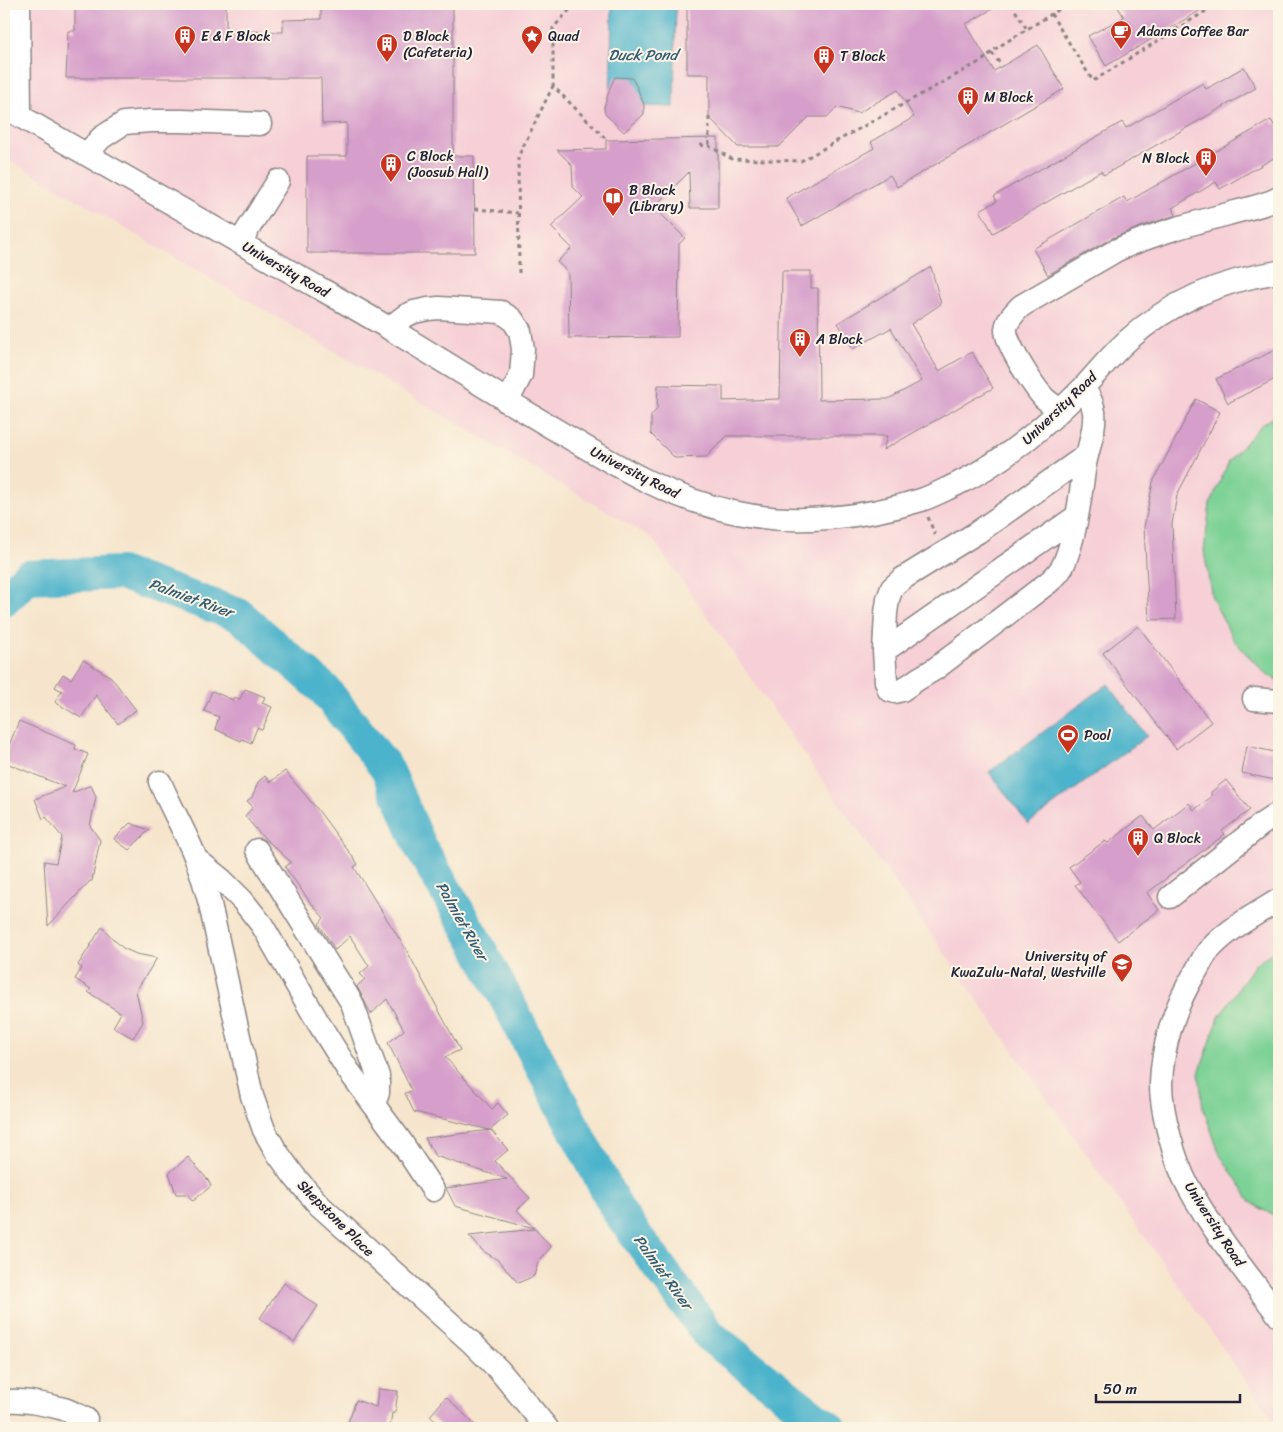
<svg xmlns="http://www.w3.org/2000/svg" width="1283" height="1432" font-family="Sriracha,sans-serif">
<rect width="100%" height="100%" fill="#fcf5e5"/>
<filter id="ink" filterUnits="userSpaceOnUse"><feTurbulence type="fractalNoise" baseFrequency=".02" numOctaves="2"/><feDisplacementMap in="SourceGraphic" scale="10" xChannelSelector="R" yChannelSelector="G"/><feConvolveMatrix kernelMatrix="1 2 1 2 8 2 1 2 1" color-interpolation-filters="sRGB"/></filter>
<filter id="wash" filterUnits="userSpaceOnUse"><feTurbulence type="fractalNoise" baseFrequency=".0096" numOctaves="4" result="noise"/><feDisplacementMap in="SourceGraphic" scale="20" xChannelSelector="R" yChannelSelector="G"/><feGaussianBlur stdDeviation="1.12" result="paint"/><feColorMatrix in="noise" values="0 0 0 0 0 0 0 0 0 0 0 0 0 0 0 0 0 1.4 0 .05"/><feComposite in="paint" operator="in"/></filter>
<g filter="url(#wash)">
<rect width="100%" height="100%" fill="#f6e5cc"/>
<path fill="#f6cfd7" d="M4,4H1279V1428L652,538L4,157Z"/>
<path fill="#7bd195" stroke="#4e7a68" d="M1279,414V681L1267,675L1234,641L1212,598L1204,551L1210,504L1229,461L1261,425Z
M1279,948V1219L1252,1203L1220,1155L1203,1108L1199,1073L1219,1017L1256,963Z"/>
<path fill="#4cb3cb" stroke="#376a83" d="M612,4H676L674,107L610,105Z
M1108,684L1147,736L1028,824L989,772Z"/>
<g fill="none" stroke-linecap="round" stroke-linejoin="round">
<path stroke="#4cb3cb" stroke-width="34" d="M4,600L27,577L120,573L239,615L324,689L387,769L421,848L477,944L618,1211L710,1336L815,1418L830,1428"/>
</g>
<g id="blocks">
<path fill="#d69eca" d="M75,4H226V31L283,32V20L321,19V4H453V156H474L475,253H307V156H347V123L322,124L321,78H66L68,31H75Z
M687,4H1001L966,24L994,71L1038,45L1064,89L897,187L890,175L802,226L786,198L874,148L871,142L914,117L898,90L858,113L837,107L827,117H809L779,147H738L709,117V74H687Z
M1116,4H1211L1106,66L1088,36L1124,17Z
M1244,67L1256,88L1104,175L1101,171L993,233L980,210L997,201L994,196L1122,122L1126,128L1203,83L1206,89Z
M615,77L632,78L637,87L644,105V114L624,132L605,114L604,107L610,88Z
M1271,120L1274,125L1279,122V155L1220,189L1216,182L1172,208L1176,215L1140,227L1112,238L1048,275L1033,249L1124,197L1127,202Z
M718,138V208H690L689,172L654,207L685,238L679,244L678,337L569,338L568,272L557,262L572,248L551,227L583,197L573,187L572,165L557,150L606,149V140Z
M931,267L941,304L911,324L939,371L972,352L993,388L883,450L887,436H727L706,457L675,458L651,434V416L657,409L658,385L723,386V401L780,399L782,271H811V288H818L819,400L888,399L922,381L891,328L853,349L838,323Z
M1279,348V377L1228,403L1216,379Z
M1196,399L1220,412L1177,495L1172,524L1176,619L1149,620L1144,527L1153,482Z
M1138,626L1211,722L1176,749L1103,653Z
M83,660L111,677L136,710L118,724L96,695L81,718L55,702L62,691L55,687L63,674L71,679Z
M245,689L265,697L262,703L272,707L262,730L257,728L251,743L242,739L241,741L215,729L219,717L204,711L212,691L233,700L234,697L240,699Z
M19,721L76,745L75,749L88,754L72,793L91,785L96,797L90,826L100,840L92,881H90L48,926L44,861L56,863L62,837L46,817L43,819L35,799L65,787L4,762V757Z
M1247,746L1279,753V781L1242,773Z
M285,771L318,810L358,864L354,867L407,951L460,1050L445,1057L492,1109L498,1103L508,1115L490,1130L414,1112L405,1093L412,1091L388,1043L404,1030L387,999L371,1014L357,986L365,979L360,974L369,966L350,936L335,950L319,924L324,918L310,902L285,867L291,862L260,834L245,816L253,807L247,801L252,797L258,782L265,776L270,782Z
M1226,780L1250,810L1222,831L1225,834L1147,893L1159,910L1118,941L1075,885L1080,882L1069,867L1105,841L1108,843L1143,816L1154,830L1189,803L1194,810L1211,797V792Z
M130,823L149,830L129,850L114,839Z
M102,927L113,939L123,948L136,954L157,958L136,991L143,1022L133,1038L113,1027L121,1013L88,992L91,989L75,979L82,968L78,965Z
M491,1130L508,1150L495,1161L530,1198L517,1210L534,1228L455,1206L446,1188L507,1179L435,1156L425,1138Z
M188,1157L208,1180L211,1186L193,1201L187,1194H176L169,1173Z
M535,1229L551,1247L538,1262L534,1276L518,1283L498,1260L483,1251L469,1236Z
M284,1283L318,1306L294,1342L260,1318Z
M378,1389L398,1391L395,1413H392L390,1428H346L356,1400L376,1407Z
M446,1397L462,1412L478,1428H443L430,1416Z"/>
</g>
</g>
<g filter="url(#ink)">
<use href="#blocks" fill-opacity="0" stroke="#8c8484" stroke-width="1"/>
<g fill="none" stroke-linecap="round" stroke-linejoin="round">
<g stroke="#8c8484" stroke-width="25">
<path id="minor" d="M19,4L20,116
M4,107C95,159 186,211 277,264C315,286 354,307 392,330C448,364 504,399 561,433C617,466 669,498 733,512C793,526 864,518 921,500C933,496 944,490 955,485C1004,462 1045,427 1083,388C1098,372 1111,355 1128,340C1170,302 1223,280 1279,272
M87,154L101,138L124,123L151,121H182L260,124
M240,242L278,181
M389,328L405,316L414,312L428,309L439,308L501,312L512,319L520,331L523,349L521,375L507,402
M1083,388C1088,395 1093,402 1094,412C1096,427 1088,449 1085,464C1080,497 1077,530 1065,561C1062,570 1056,576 1049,582L935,669L918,679L902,690L895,692L889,690L886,681L884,651L886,613L888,599L892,588L902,579L978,532L1087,455
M1059,410C1054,406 1049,402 1044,398C1034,387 1005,343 1006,329C1007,320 1015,312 1021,306L1117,250C1153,234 1190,224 1228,214C1245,209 1264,206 1279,198
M884,651L1077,516
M1254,699L1279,701
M160,782C171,808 186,833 196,859C202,874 206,889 210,904L252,1096L264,1130L276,1151L294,1176L319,1205L471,1342L499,1370L547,1428
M257,850L352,1003L378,1076V1093L374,1104
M196,859L222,880L243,901L262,925L318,1022L348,1070L400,1140L433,1190
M1170,897L1262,824L1279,813
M1279,900C1256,914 1231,927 1211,948C1204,954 1200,965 1195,973C1175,1005 1162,1046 1161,1084C1161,1112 1175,1162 1188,1186C1213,1232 1248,1275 1279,1316
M4,1402C17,1398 50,1405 64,1409C71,1411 79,1416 86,1419"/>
</g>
<path stroke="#8c8484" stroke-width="3" stroke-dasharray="4 4" stroke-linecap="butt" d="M575,4L553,28V86L606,139
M1011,4L1027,29
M1051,14L1093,81L1209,9L1206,4
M992,53L1002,66
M709,117V146
M700,145L709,146L732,159L801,161L983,60L998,47L1068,4
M475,209L518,213
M519,273L518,157L553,86
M928,517L935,535"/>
<use href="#minor" stroke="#fff" stroke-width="22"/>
</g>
</g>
<defs>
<g id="cafe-pin" transform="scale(1.125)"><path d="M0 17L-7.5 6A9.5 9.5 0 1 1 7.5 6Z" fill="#c8321e" stroke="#fcf5e5"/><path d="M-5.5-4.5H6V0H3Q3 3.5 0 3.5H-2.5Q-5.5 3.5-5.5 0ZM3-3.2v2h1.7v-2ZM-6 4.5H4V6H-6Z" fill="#fff"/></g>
<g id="building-pin" transform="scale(1.125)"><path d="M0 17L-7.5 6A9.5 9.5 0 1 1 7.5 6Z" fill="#c8321e" stroke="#fcf5e5"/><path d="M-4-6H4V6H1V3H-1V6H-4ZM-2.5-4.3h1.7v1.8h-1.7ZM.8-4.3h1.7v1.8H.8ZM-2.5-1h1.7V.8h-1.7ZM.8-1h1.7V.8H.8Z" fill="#fff"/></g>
<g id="sight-pin" transform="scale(1.125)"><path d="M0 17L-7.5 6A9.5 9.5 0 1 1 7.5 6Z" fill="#c8321e" stroke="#fcf5e5"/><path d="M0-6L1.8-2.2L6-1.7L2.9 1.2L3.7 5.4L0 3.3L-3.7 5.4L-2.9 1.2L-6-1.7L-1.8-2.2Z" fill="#fff"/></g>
<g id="library-pin" transform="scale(1.125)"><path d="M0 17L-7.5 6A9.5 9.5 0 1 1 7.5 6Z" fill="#c8321e" stroke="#fcf5e5"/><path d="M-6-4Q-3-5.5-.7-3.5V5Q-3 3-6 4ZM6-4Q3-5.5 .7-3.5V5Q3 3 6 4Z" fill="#fff"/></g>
<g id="stadium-pin" transform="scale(1.125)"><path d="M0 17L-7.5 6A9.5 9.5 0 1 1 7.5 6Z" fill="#c8321e" stroke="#fcf5e5"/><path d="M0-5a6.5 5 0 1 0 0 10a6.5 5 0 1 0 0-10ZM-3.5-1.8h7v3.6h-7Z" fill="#fff"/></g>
<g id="university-pin" transform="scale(1.125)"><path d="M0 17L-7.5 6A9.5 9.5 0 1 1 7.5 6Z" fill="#c8321e" stroke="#fcf5e5"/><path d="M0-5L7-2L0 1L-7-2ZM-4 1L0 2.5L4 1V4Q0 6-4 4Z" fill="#fff"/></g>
</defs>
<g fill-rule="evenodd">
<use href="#cafe-pin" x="1121" y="31"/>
<use href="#building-pin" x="185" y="36"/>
<use href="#sight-pin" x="532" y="36"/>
<use href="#building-pin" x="387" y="44"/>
<use href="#building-pin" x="824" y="56"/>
<use href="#building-pin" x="968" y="97"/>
<use href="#building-pin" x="1206" y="158"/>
<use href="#building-pin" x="391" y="164"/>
<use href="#library-pin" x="613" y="198"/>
<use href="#building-pin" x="800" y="339"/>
<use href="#stadium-pin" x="1068" y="735"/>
<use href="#building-pin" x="1138" y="838"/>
<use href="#university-pin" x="1122" y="964"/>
</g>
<g text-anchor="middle" stroke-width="4" stroke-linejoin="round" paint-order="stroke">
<g font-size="14" fill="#22223b" stroke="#fcf5e5" text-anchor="start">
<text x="1137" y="36">Adams Coffee Bar</text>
<text x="201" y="41">E &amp; F Block</text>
<text x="403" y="41">D Block<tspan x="403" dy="16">(Cafeteria)</tspan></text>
<text x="548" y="41">Quad</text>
<text x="840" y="61">T Block</text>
<text x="984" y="102">M Block</text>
<text x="407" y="161">C Block<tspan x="407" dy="16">(Joosub Hall)</tspan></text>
<text x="1190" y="163" text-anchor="end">N Block</text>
<text x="629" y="195">B Block<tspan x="629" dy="16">(Library)</tspan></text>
<text x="816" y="344">A Block</text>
<text x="1084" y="740">Pool</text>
<text x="1154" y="843">Q Block</text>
<text x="1106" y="961" text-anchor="end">University of<tspan x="1106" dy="16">KwaZulu-Natal, Westville</tspan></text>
</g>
<g font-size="14" fill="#22223b" stroke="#fcf5e5">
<text transform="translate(286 269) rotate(30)" y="5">University Road</text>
<text transform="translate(1059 408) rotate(-44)" y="5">University Road</text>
<text transform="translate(635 472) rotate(27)" y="5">University Road</text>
<text transform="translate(336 1218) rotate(45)" y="5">Shepstone Place</text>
<text transform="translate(1215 1224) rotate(57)" y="5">University Road</text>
</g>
<g font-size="15" font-style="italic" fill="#335c75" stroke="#fcf5e5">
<text x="643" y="60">Duck Pond</text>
<text transform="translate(191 598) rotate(20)" y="5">Palmiet River</text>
<text transform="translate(462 921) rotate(60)" y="5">Palmiet River</text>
<text transform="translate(663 1272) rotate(54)" y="5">Palmiet River</text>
</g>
</g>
<rect width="1283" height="1432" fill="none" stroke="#fcf5e5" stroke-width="20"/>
<path d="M1096 1394v8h144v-8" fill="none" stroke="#22223b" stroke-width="2.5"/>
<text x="1103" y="1394" font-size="15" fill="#22223b" stroke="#fcf5e5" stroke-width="4" paint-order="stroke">50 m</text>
</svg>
